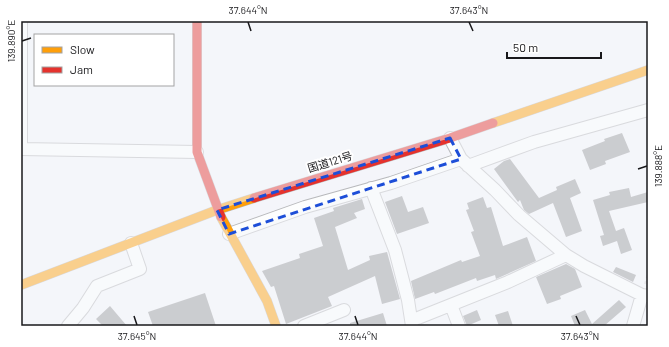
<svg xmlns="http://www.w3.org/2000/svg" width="669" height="347" font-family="Barlow,'Noto Sans JP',sans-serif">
<rect width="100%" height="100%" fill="#f4f5fa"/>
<path fill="#9a9b9e" d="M622,133L630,152L605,161L606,164L590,170L582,150L605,141L604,139Z
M510,159L539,198L557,190L556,187L575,179L581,193L570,198L582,231L566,237L553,203L529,214L524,210L520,200L518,202L494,169L504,161Z
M629,188L631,197L648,192V202L609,211L616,231L624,228L632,250L621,254L617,241L603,246L600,236L604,235L593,200L610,195L609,192Z
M402,196L408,212L423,207L429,223L397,234L385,202Z
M483,197L487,208L491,207L503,246L527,237L536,261L496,279L495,275L477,281L476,278L435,294L434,292L415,299L411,281L461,260L462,262L480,256L471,232L474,231L466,210L469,209L467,203Z
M362,199L365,209L354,213L357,218L335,227L348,270L370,260L369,256L387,252L400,299L382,304L375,276L328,297L332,306L286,324L274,286L271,287L262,271L300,258L299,254L323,246L314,218L334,211L333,208Z
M566,264L575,269L582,287L560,296L561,299L547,304L536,277Z
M616,267L636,275L633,282L613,272Z
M205,293L216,326H153L148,312Z
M619,300L626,307L604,326H575L571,316L585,310L592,324Z
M110,306L127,326H103L96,319Z
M477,310L481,320L467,326L463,316Z
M508,311L513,326H499L495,315Z
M383,313L387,326H350V323Z"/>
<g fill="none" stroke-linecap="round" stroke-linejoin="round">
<g stroke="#b8b9bc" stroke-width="14">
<path id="street" d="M450,138L461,159L495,190L519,215L566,255L584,266L642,295L648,296
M21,149L197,152
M21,149V21
M468,166L534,142L648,110
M371,188L395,250L408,300L412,326
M229,234L305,207L391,183L461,159
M451,305L459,326
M418,318L508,282L566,255
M68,326L83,308L97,286L140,269L131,243
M304,326L344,310
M633,326L642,295"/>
</g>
<g stroke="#b8b9bc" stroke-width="10">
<path id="slow" d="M493,123L648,70
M221,217L267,301L276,326
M21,285L217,210L254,198"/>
</g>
<g stroke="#b8b9bc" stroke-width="10">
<path id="jam" d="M197,21V152L221,217
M254,198L450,138L493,123"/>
</g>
<path stroke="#d8d8da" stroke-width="2" stroke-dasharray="3 3" stroke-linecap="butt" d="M645,284L648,274"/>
<use href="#street" stroke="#fdfefe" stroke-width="12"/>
<use href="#slow" stroke="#ff9f0a" stroke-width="9"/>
<use href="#jam" stroke="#e5322d" stroke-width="9"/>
</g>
<path d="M0 0H669V347H0ZM450,138L461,159L229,234L217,210Z" fill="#f4f5fa" fill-opacity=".55" fill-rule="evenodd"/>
<path fill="none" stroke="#1d4ed8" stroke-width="3" stroke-dasharray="8 5" stroke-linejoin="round" d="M450,138L461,159L229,234L217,210Z"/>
<path fill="none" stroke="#18181b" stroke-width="1.5" d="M248,22L251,31M469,22L473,31M22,41L31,38M638,169L647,166M134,316L137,325M355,316L358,325M576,316L580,325"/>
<g text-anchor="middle" stroke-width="4" stroke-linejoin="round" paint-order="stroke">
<g font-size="11" fill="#18181b" stroke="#fff">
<text transform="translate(330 162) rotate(-17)" y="4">国道121号</text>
</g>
</g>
<rect width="669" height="347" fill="none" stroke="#ffffff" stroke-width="44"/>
<rect x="34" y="34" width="140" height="52" fill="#ffffff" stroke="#a3a3a4"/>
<rect x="42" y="47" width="20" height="6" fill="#ff9f0a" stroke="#a3a3a4"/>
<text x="70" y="54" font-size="12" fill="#18181b">Slow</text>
<rect x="42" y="67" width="20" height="6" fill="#e5322d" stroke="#a3a3a4"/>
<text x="70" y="74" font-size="12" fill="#18181b">Jam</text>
<path d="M507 52v6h94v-6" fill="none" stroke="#18181b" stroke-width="2"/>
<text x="513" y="52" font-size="12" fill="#18181b" stroke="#ffffff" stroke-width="3" paint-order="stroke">50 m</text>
<rect x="22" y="22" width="625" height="303" fill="none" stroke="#18181b" stroke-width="1.5"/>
<g font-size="10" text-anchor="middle" fill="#18181b">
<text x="248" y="14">37.644°N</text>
<text x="469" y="14">37.643°N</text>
<text transform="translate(11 41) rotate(-90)" y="4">139.890°E</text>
<text transform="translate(658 166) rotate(-90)" y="4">139.888°E</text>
<text x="137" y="340">37.645°N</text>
<text x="358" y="340">37.644°N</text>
<text x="580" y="340">37.643°N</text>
</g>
</svg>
